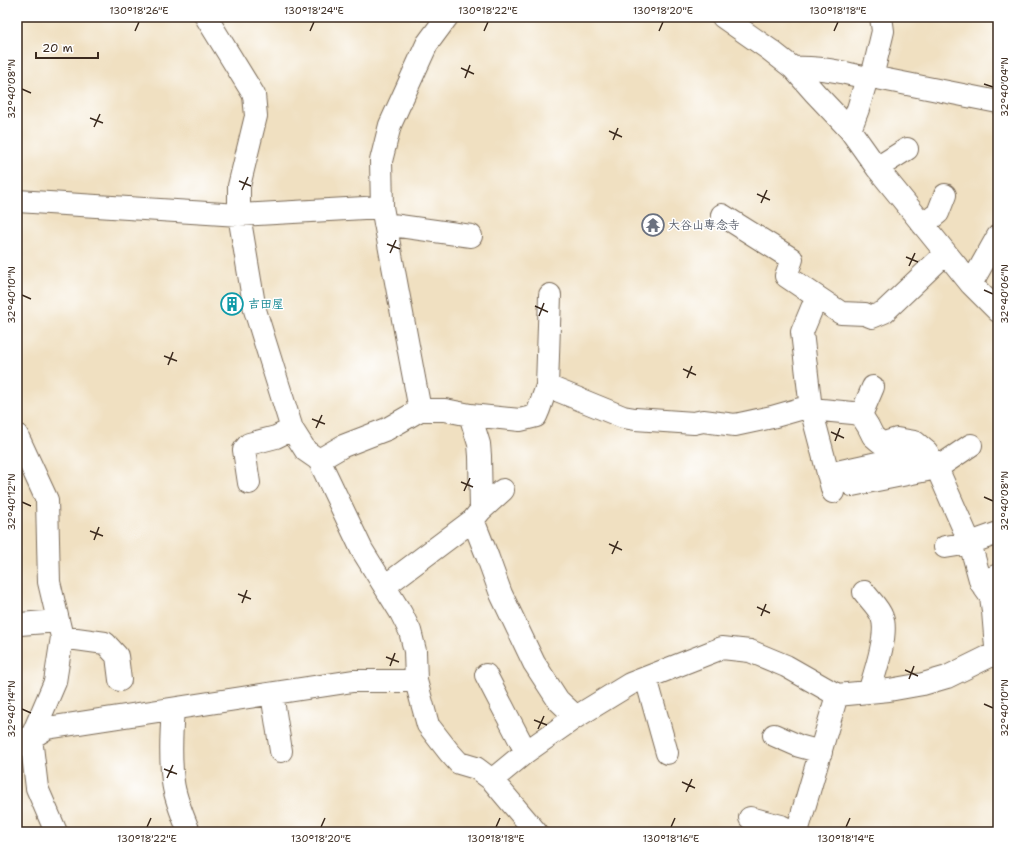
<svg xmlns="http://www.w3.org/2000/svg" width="1015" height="849" font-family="'Shantell Sans','Klee One',sans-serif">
<rect width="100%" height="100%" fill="#fff"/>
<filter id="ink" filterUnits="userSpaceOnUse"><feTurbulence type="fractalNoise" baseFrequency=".025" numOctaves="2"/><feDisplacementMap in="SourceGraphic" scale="8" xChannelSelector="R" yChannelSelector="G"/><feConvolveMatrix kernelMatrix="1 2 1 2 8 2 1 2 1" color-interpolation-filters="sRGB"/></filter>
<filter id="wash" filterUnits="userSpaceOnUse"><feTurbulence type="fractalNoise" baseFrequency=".012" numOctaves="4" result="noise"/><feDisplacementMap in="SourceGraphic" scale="16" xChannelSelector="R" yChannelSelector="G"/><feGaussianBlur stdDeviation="0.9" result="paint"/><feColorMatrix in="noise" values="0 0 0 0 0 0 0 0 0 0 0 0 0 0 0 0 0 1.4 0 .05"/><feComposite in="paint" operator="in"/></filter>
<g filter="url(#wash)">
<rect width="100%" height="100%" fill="#f0e0c1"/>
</g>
<g filter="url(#ink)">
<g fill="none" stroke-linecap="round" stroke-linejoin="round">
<g stroke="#7a6a57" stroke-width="24">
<path id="minor" d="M206,17L254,95L256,116L239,186V215L255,310L292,429L306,451L319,460L362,550L401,613L410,631L415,651L416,681L428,725L449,752L459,763L476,768L492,780L536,832
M723,17L770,50L793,68L815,93L850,130L877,168L946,253L971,284L998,311
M793,68C809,67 825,69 841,72C851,74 862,78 872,77L998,102
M872,77L883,31L881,17
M850,130L858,109L867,78
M877,168L907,149
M17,201L239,215L382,207L381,161L390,125L427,44L447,17
M382,207L420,410
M722,215L792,259L786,276L841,313L865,314L872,317L884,312L946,253
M385,224L471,236
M923,225L938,213L945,195
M971,284L998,236
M819,298L812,308L802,332L811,409L833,492
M547,386L623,417L635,419L694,423L703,421L735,425L772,417L800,409H811L853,413L861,415L868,426L873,436L880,442L884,443L897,439L915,442L927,452L937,468L970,543L981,583L991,597L993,611L996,647L998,652
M470,415L479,444L480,456L481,510
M861,415L873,387
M17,435L47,500L49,582L62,637L55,682L31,738L37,788L56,832
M319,460L343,446L387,429L420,410H445L470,415L520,420L536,416L539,409L547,386L550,295
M828,474L927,452
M249,483L244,450L249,444L276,437L292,429
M852,485L937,468L971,445
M473,520L488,558L501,594L534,663L558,700L576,717
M945,547L970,543L998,533
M981,583L998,575
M385,586L473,520L481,510L503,490
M864,592C870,600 879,608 882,617C889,634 874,675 869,692
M20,624L58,621
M62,637L105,643L117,656L120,680
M486,675L526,752
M646,678L667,753
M272,694L281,751
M173,710C171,734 170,757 173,782C175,799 183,816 189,832
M774,735L799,746L821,752
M26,738H31L47,728L353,681H416
M492,780L526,752L576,717L630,684L722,648L750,651L786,666L837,695L889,690L923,684L947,677L998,652
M750,818L781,826L793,832
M797,832L837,695"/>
</g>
<use href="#minor" stroke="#fff" stroke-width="22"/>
</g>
</g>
<path fill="none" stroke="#3b2a1e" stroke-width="1.5" d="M135,31L139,22M310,31L314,22M484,31L488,22M659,31L663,22M834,31L838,22M461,68L474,74M465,78L470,65M984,84L993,87M22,89L31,93M90,118L103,123M94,127L100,114M609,131L622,137M613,140L618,128M239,181L251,186M242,190L248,177M757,194L770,200M761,203L767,190M387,244L400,249M390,253L396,240M906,257L918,262M909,266L915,253M984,290L993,294M22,295L31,299M535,306L548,312M539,316L544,303M164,356L177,361M168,365L173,352M683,369L696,375M687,378L692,366M312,419L325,424M316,428L322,415M831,432L844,438M835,441L840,428M461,482L473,487M464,491L470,478M984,497L993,501M22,502L31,506M90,531L103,536M94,540L99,527M609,544L622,550M612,554L618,541M238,594L251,599M242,603L247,590M757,607L770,613M761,616L766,604M386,657L399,662M390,666L395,653M905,670L918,676M909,679L914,666M984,704L993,708M22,709L31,713M534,720L547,725M538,729L544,716M164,769L177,774M167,778L173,765M682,782L695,788M686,792L692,779M147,827L151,818M321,827L325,818M496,827L500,818M671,827L675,818M846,827L850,818"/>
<defs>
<g id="temple-ring" transform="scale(1.15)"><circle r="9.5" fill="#fff" stroke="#6b7280" stroke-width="1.5"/><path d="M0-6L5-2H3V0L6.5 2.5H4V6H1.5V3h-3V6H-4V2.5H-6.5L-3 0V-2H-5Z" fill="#6b7280"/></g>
<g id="building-ring" transform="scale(1.15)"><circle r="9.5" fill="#fff" stroke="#0f9aa8" stroke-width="1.5"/><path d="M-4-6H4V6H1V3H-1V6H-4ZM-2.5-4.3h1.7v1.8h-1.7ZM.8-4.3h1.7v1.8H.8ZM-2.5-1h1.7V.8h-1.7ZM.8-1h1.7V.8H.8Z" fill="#0f9aa8"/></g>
</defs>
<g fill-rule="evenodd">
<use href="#temple-ring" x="653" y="225"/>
<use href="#building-ring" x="232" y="304"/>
</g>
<g text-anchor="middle" stroke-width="3" stroke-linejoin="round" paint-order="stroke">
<g font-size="12" font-weight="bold" fill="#5b616d" stroke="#fff" text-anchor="start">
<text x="668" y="229">大谷山専念寺</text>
</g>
<g font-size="12" font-weight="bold" fill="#0d838f" stroke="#fff" text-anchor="start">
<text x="248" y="308">吉田屋</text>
</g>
</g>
<rect width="1015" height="849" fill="none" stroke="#fff" stroke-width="44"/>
<path d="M36 52v6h62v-6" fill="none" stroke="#3b2a1e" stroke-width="2"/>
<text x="42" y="52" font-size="12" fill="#3b2a1e" stroke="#ffffff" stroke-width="3" paint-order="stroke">20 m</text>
<rect x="22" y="22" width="971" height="805" fill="none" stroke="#3b2a1e" stroke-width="1.5"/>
<g font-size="10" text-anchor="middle" fill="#3b2a1e">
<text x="139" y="14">130°18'26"E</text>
<text x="314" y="14">130°18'24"E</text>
<text x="488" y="14">130°18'22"E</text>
<text x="663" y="14">130°18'20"E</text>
<text x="838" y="14">130°18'18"E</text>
<text transform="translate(1004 87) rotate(-90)" y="4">32°40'04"N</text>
<text transform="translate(11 89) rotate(-90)" y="4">32°40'08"N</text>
<text transform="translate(1004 294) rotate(-90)" y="4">32°40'06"N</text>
<text transform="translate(11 295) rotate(-90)" y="4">32°40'10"N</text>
<text transform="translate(1004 501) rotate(-90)" y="4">32°40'08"N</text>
<text transform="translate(11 502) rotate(-90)" y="4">32°40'12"N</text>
<text transform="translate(1004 708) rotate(-90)" y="4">32°40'10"N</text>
<text transform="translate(11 709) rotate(-90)" y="4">32°40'14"N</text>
<text x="147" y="842">130°18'22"E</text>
<text x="321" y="842">130°18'20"E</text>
<text x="496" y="842">130°18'18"E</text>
<text x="671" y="842">130°18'16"E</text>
<text x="846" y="842">130°18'14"E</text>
</g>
</svg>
